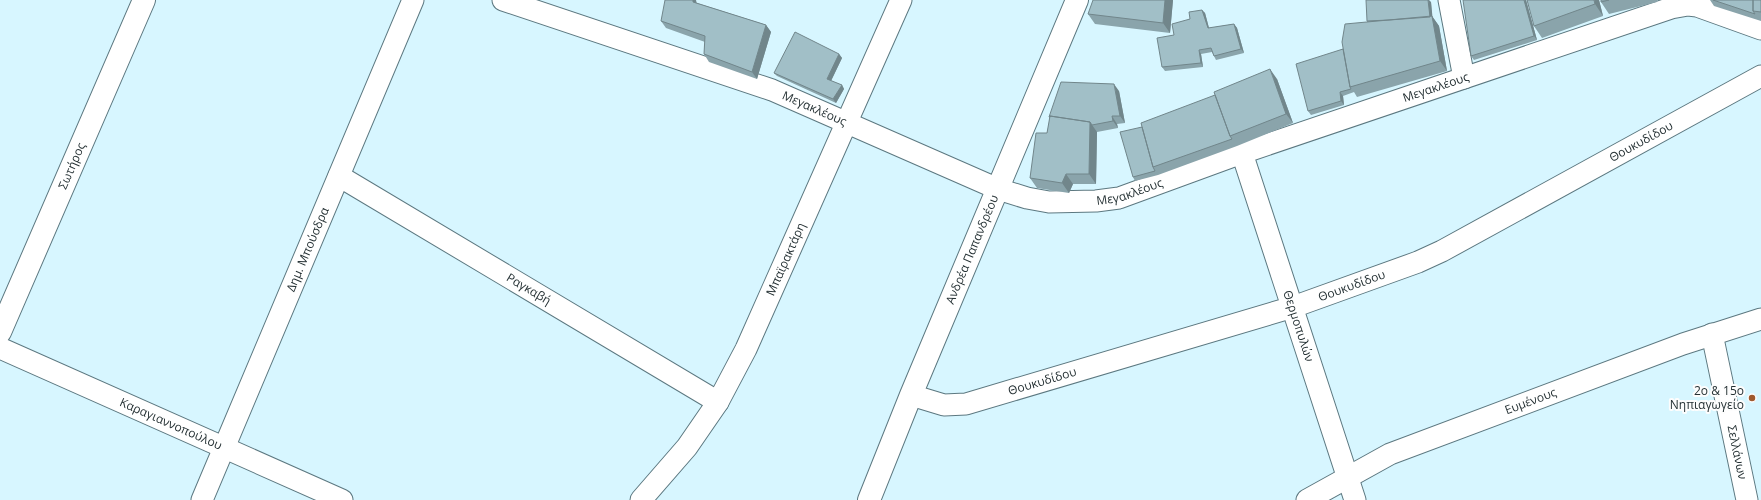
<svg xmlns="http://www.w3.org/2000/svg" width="1761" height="500" font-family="'Open Sans',sans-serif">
<rect width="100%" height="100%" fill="#d7f6ff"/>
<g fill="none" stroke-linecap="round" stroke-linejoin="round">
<g stroke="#5c7880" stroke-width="23">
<g id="minor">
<path id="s1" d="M503,0L772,90L998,189L1027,198L1049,202L1096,201L1119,198L1242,153L1671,8L1688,5L1697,6L1761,29"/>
<path d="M1449,0L1464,78"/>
<path id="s2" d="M1242,153L1355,500"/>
<path id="s3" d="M339,176L718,402"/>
<path id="s4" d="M1712,334L1747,500"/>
<path id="s5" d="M0,348L342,500"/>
<path id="s6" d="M911,395L944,405L966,404L1293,307L1418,262L1442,251L1761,76"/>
<path id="s7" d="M202,500L413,0"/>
<path id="s8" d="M641,500L687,447L718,402L746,349L901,0"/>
<path id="s9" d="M1307,500L1390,454L1683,344L1761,319"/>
</g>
</g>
<g stroke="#5c7880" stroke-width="24">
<g id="tertiary">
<path id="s10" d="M0,332L144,0"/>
</g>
</g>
<g stroke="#5c7880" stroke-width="24">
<g id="secondary">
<path id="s11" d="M869,500L911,395L1077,0"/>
</g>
</g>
<use href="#minor" stroke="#fff" stroke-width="21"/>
<use href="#tertiary" stroke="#fff" stroke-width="22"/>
<use href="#secondary" stroke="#fff" stroke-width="22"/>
</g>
<path fill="#8aa4ab" d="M1173,0L1170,33L1095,24L1088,14Z
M1526,0L1537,40L1474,60L1471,56Z
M1599,0L1603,16L1542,38L1534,26Z
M1601,0H1657V2L1609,14L1601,2Z
M1710,0H1761V21L1714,6Z
M1431,2L1432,16L1439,26L1447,71L1357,97L1354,92L1343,96L1344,105L1311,115L1308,111L1343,49L1367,22V21Z
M697,3L766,25L771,32L757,79L709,62L704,54L705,42L666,28L661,21Z
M1202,10L1205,13L1209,28L1234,24L1237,28L1244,53L1216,60L1212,52L1201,54L1203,67L1165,71L1162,67L1174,35L1190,19Z
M839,54L842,58L831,81L842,85L844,89L836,103L777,76L774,73Z
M1277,79L1293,123L1237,146L1158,175L1135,181L1133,177L1142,127Z
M1119,91L1125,123L1117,124L1118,128L1097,132L1096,184H1073L1069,193L1037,188L1030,178L1047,133L1050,118L1049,117Z"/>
<path fill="#71868b" d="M693,0H696L698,9L693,2Z
M1165,0H1173L1170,33L1163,23Z
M1428,0H1429L1431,2L1433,22L1430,18Z
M1524,0H1526L1537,40L1534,36Z
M1594,0H1599L1603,16L1595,4Z
M1202,10L1205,13L1210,32L1208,28Z
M1432,16L1439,26L1447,71L1440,61Z
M1234,24L1237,28L1244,53L1241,49Z
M766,25L771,32L757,79L752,72Z
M1199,50L1201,54L1203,67L1201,63Z
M839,54L842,58L830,83L827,79Z
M1270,69L1277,79L1293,123L1286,114Z
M1114,84L1119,91L1125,123L1120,116Z
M842,85L844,89L836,103L833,99Z
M1340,92L1343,96L1344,105L1341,101Z
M1112,116L1117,124L1118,128L1113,121Z
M1090,122L1097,132L1096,184L1089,174Z
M1066,174L1073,184L1069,193L1062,183Z"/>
<path fill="#a1bfc7" stroke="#71868b" d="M665,0H693V2L766,25L752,72L704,54L705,36L661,21Z
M1093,0H1165L1163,23L1088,14Z
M1366,0H1428L1430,17L1389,20L1367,21Z
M1463,0H1524L1534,36L1471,56Z
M1527,0H1594L1595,4L1534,26Z
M1601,0H1609L1601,2Z
M1713,0H1753V11L1755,14Z
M1753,0H1761V12L1753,11Z
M1202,10L1208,28L1234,24L1241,49L1214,56L1211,48L1199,50L1201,63L1162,67L1157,38L1174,35L1172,24L1190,19L1189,12Z
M1432,16L1440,61L1350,87L1342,42L1345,24Z
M795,32L839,54L827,79L842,85L833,99L774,73Z
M1343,49L1350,87L1351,89L1340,92L1341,101L1308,111L1296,64Z
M1270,69L1286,114L1230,136L1214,92Z
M1061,82L1114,84L1120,116H1112L1113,121L1092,125L1090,122L1050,116V117H1049Z
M1215,95L1230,136L1232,139L1153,167L1141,123Z
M1050,116L1090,122L1089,174H1066L1062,183L1030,178L1036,133H1047Z
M1142,127L1153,167L1155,171L1133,177L1120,132Z"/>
<circle fill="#9f592e" stroke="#fdfdfd" stroke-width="1.5" cx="1752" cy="398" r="4"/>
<g text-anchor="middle" stroke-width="4" stroke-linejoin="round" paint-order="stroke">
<g font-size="12" fill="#253134" stroke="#fdfdfd">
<text dy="4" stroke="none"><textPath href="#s1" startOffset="989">Μεγακλέους</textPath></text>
<text dy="4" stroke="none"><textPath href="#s1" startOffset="330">Μεγακλέους</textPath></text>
<text dy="4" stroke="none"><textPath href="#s6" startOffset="784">Θουκυδίδου</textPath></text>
<text dy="4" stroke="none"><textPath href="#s10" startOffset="181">Σωτήρος</textPath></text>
<text dy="4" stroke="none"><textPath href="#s1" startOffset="665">Μεγακλέους</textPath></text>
<text dy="4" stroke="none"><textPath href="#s7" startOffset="272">Δημ. Μπούσδρα</textPath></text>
<text dy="4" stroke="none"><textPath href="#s11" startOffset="271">Ανδρέα Παπανδρέου</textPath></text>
<text dy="4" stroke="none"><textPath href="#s8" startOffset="283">Μπαϊρακτάρη</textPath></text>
<text dy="4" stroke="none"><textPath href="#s6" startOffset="460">Θουκυδίδου</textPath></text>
<text dy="4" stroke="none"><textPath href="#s3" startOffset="221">Ραγκαβή</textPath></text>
<text dy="4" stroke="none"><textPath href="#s2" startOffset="182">Θερμοπυλών</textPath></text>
<text dy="4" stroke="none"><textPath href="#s6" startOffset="136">Θουκυδίδου</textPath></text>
<text dy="4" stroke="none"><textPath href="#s9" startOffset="245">Ευμένους</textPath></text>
<text dy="4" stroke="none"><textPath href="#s5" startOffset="187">Καραγιαννοπούλου</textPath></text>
<text dy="4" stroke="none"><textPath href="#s4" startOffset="121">Σελλάνων</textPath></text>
</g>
<g font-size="12" fill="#253134" stroke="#fdfdfd" text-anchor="end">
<text x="1744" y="395">2ο &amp; 15ο<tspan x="1744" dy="14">Νηπιαγωγείο</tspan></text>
</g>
</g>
</svg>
